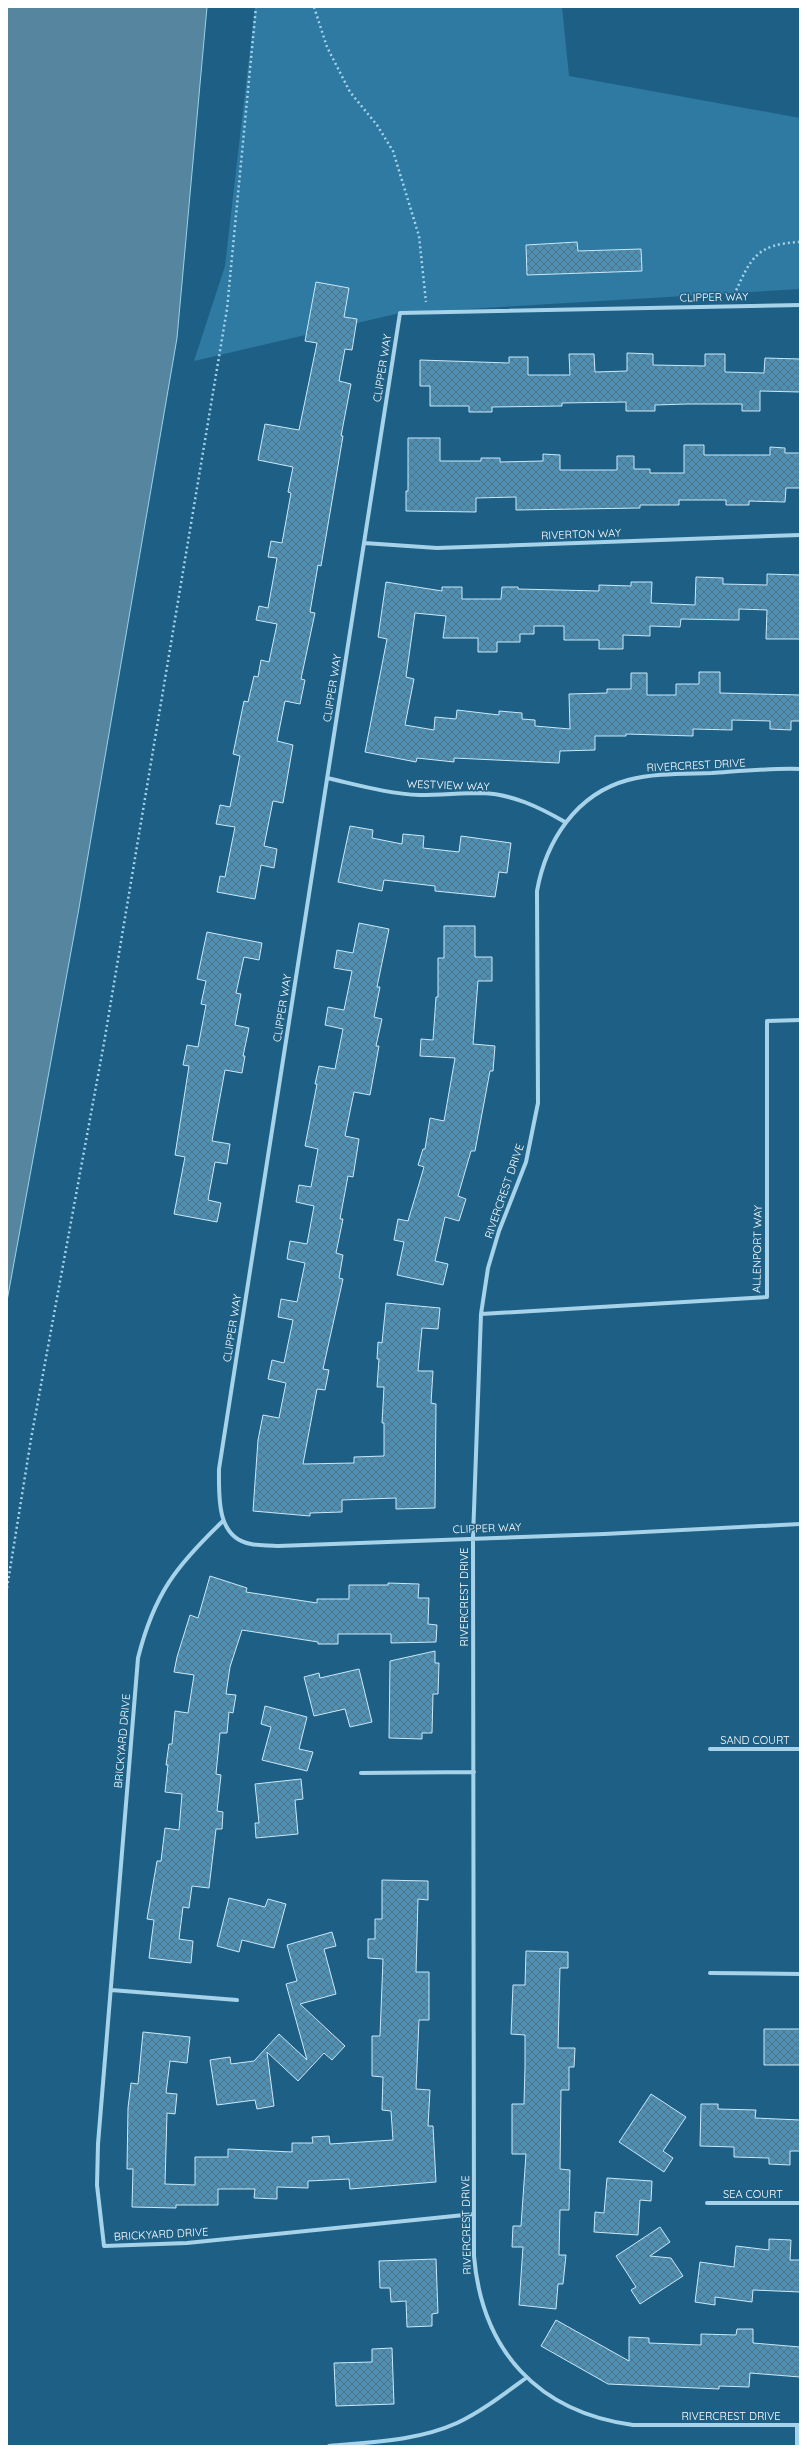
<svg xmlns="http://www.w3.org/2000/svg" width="807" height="2453" font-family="Quicksand,sans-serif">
<defs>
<pattern id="building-cross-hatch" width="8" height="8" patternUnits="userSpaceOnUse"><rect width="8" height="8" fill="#4f8fb2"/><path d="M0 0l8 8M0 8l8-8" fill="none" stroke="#4e7489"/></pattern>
</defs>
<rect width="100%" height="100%" fill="#1e6085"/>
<path fill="#2e7aa2" d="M255,7H562L569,76L800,118V289L400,313L194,361L225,266Z"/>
<path fill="#56869f" stroke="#99d1ec" d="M7,7H207L177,338L79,908L7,1301Z"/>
<path fill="url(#building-cross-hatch)" stroke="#cae8f8" d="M577,242L578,251L641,249L642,271L527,275L526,245Z
M316,282L349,288L344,317L357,319L352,350L345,349L339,381L351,384L341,436H343L321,566L318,565L310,612L315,613L301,679L305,680L300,704L285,701L277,741L293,745L283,803L273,801L264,846L277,849L274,868L261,865L255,899L217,892L220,876L225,877L235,827L216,824L220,805L230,807L240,756L233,754L244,701L248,702L254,676L258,677L261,660L269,662L277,624L256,620L259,606L268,608L277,558L268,557L271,541L282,543L291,493L288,492L293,467L258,460L265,424L299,430L317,343L305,341Z
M627,353L653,354V365L705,366V354H725V372L764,373L765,358L800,359V392L760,391V411H742V404H687L655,405V411H626V402L562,403V406L492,407V412H469V406H430V386H420V360L509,363V357H528V375H570L569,354H594L595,372L627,371Z
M408,438H440V461H481V458H500V462L543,461V454L560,455V470H617V456H634V469H650V473H684V445H704V455H770V447L785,448V453H800V488H786L785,502L749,501V505H726V500H679V505H640V508L516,510V497L476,498V512L406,511V491H408Z
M767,574L800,575V639H766L767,610L739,609V620L681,619L680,627L650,626V636L623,635V649H599V640H564V626H534V634H520V642H497V652H478V638H443L446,616L415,613L406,677L414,679L405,725L434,730L435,717L456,719L457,710L499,715V711L522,713V719L535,720V726L570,729L569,694L607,693V689H631V673H647V695H676V684H699V672H720V693L800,695V721H791V730L770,729V721L732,720V730L693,729V736L626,734V736H595V750L560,751L559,763L454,758V762L417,758L416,762L365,752L387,639L378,637L386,582L442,591V587H462V599H501L502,587H518V589L599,591V585L631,586V582H652L651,603L695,605L696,577L723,578V584L767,585Z
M350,826L373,830L372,838L402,844L403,834L424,836L423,848L459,852L461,836L511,843L507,873L499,872L495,897L435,891V886L384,880L382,891L338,882Z
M359,923L389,929L377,987H380L374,1017L382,1019L376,1046H379L370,1095L354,1092L345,1136L359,1139L353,1177L348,1176L340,1219H343L336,1253L343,1255L339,1278L343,1279L323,1369L329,1370L325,1390L317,1389L303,1464L354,1463V1457L384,1456V1423H382L384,1387H377L379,1359H377L378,1342L382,1343L386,1303L440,1308L438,1329L422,1328L418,1371H433L431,1403L436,1404L435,1508L396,1509V1498L342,1500V1512L310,1513V1516L253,1511L258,1440L263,1415L279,1418L286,1383L268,1379L272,1360L284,1363L293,1320L278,1317L281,1299L297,1302L305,1263L287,1259L290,1241L307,1244L314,1206L296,1202L299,1185L311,1187L318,1149L305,1146L317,1084H315L319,1066L335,1069L343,1029L325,1025L328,1007L344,1010L352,971L334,968L337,950L353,953Z
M444,926H475V957H492V981H478L473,1044L495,1046L493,1071H490L475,1151H471L458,1196L466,1199L459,1221L445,1217L435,1261L448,1264L443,1285L397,1275L404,1242L394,1240L398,1219L408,1221L424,1167L418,1165L423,1149H425L430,1118L444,1121L455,1058L420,1056L421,1039L433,1040L436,997H438V958H444Z
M207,932L262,943L259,960L244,957L236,993L241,994L235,1025L249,1028L243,1056H245L242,1073L225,1070L212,1141L230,1144L227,1164L215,1162L208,1200L221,1203L217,1222L174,1214L185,1157L175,1155L189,1066L183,1065L187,1045L198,1047L206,1005L201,1004L206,981L197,979Z
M210,1576L247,1588L246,1592L317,1603V1599H349V1585H388V1583L419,1584L418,1598H429L428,1624L437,1625L436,1642L391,1643V1634H338V1644H318V1642L242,1630L230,1667L226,1694L236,1695L233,1713L229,1712L227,1733H220L216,1774L221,1775L217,1811L223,1812L222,1829H216L209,1888L192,1886L189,1908L183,1907L179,1939L193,1941L191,1963L149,1958L154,1920L147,1919L157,1861H161L165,1828L179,1830L182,1794L165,1792L168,1765H166L169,1744H172L175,1711L188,1713L194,1675L174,1672L177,1657L190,1615L198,1618Z
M435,1651V1663H439L438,1694H433L432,1733H422V1739L389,1738L390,1661Z
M359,1669L372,1722L350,1727L345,1709L314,1716L304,1677L319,1673L320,1678Z
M265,1706L307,1717L299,1749L313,1752L307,1771L262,1760L271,1727L261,1724Z
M301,1779L303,1799L295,1800L298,1834L256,1838L255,1823H259L255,1784Z
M382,1880L428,1881V1900L418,1899L416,1972H429V2020H419L416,2089L430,2090L428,2126H433L436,2182L350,2189L349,2179L308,2181V2188L277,2187V2199L254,2198L255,2189H218V2205H176V2208L132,2207L133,2169H127L128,2108L131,2083L138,2084L143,2032L190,2037L187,2063L170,2061L166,2093L177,2094L175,2114L167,2113L165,2184L195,2185V2157H228V2149L292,2152V2143H313L312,2137L329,2136L330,2144L393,2140L391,2111L382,2110L383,2077L372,2076V2036H380L383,1959L368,1958V1939H375V1919H382Z
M229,1898L265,1907L268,1899L286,1904L274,1948L242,1940L239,1952L217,1946Z
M332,1932L336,1946L324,1949L336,1994L300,2004L345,2046L332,2060L324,2053L298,2081L267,2052L274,2106L257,2109L255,2100L217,2105L210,2060L230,2057L231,2064L254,2061L279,2034L307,2060L286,1984L297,1981L287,1945Z
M526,1951L568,1952V1968H560L558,2048H575L574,2067H569V2090H561L560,2169L570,2170L569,2210H560L559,2255H566L563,2284H558L556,2309L519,2305L523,2247H512L513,2226H521L526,2154H512V2104H524L525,2066V2035L511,2034L513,1985H525Z
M764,2029H800V2065H764Z
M651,2094L686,2117L663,2151L673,2158L664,2172L619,2142Z
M701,2104H718V2109L756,2110L755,2118L800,2120V2151H790V2165L769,2164V2158L734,2157V2147L700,2146Z
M607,2178L652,2181L651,2201L640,2200L638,2235L594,2232L595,2212L604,2213Z
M660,2227L670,2242L650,2256L671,2258L683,2276L640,2304L631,2290L636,2287L616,2256Z
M769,2239L791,2240L790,2260H800V2292L753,2290L752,2302L715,2297V2305L695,2302L700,2262L734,2267L736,2246L769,2250Z
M436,2259L438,2313L432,2314V2326L407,2327L406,2301L391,2302L390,2288H380L379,2261Z
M556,2320L629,2361V2337L649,2338V2343L701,2345V2334L736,2335L737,2329H753V2343L800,2347V2377L750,2373L749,2387L719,2386V2389L608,2384L541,2346Z
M392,2348L394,2404L336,2406L334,2363L372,2362V2349Z"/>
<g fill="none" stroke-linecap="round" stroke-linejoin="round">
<path stroke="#a6d3ea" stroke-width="2.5" stroke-dasharray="2 3" stroke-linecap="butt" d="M314,7L327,47L350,92L377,125L393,151L419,236L426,302
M734,295C751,258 756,244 800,242
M7,1588L31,1439L104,1043L227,309L256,7"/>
<path stroke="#a6d3ea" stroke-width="4" d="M800,305L400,313L219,1469C219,1496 216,1538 251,1544C259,1546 269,1545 278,1546L604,1534L800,1524
M364,543L437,548L800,535
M800,769C771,768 741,771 712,773C684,774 655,773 628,780C576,794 546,841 537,891L538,1103L526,1162L499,1231L488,1268L481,1314L473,1538L474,2256C482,2351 538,2412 633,2425H800
M327,778C358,785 389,794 420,795C441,795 461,793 482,793C512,794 539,807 565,822
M481,1314L767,1297V1021L800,1020
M223,1521C176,1566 154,1594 138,1658L98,2144L97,2185L104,2246L187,2243L474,2214
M710,1749H800
M361,1773L474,1772
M710,1973L800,1974
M111,1990L237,2000
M707,2203H800
M329,2446C372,2442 417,2441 457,2423C482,2411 504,2394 526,2378
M797,2446V2425"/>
</g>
<g text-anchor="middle" stroke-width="3" stroke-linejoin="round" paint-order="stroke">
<g font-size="11" fill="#fff" stroke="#1e6085">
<text transform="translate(714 297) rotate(-1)" y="4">CLIPPER WAY</text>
<text transform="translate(382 368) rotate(-81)" y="4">CLIPPER WAY</text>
<text transform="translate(581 534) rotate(-2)" y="4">RIVERTON WAY</text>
<text transform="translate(332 688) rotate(-81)" y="4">CLIPPER WAY</text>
<text transform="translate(696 765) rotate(-3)" y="4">RIVERCREST DRIVE</text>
<text transform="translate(448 785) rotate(2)" y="4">WESTVIEW WAY</text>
<text transform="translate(282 1008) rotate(-81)" y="4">CLIPPER WAY</text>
<text transform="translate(504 1191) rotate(-71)" y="4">RIVERCREST DRIVE</text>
<text transform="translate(757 1249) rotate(-89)" y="4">ALLENPORT WAY</text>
<text transform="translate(232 1328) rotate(-81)" y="4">CLIPPER WAY</text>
<text transform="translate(487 1528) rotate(-2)" y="4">CLIPPER WAY</text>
<text transform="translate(464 1597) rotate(-90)" y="4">RIVERCREST DRIVE</text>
<text x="755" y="1744">SAND COURT</text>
<text transform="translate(122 1741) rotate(-85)" y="4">BRICKYARD DRIVE</text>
<text x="753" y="2198">SEA COURT</text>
<text transform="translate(466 2225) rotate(-91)" y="4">RIVERCREST DRIVE</text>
<text transform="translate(161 2234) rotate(-3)" y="4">BRICKYARD DRIVE</text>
<text x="731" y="2420">RIVERCREST DRIVE</text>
</g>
</g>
<rect width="807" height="2453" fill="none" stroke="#ffffff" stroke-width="16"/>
</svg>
